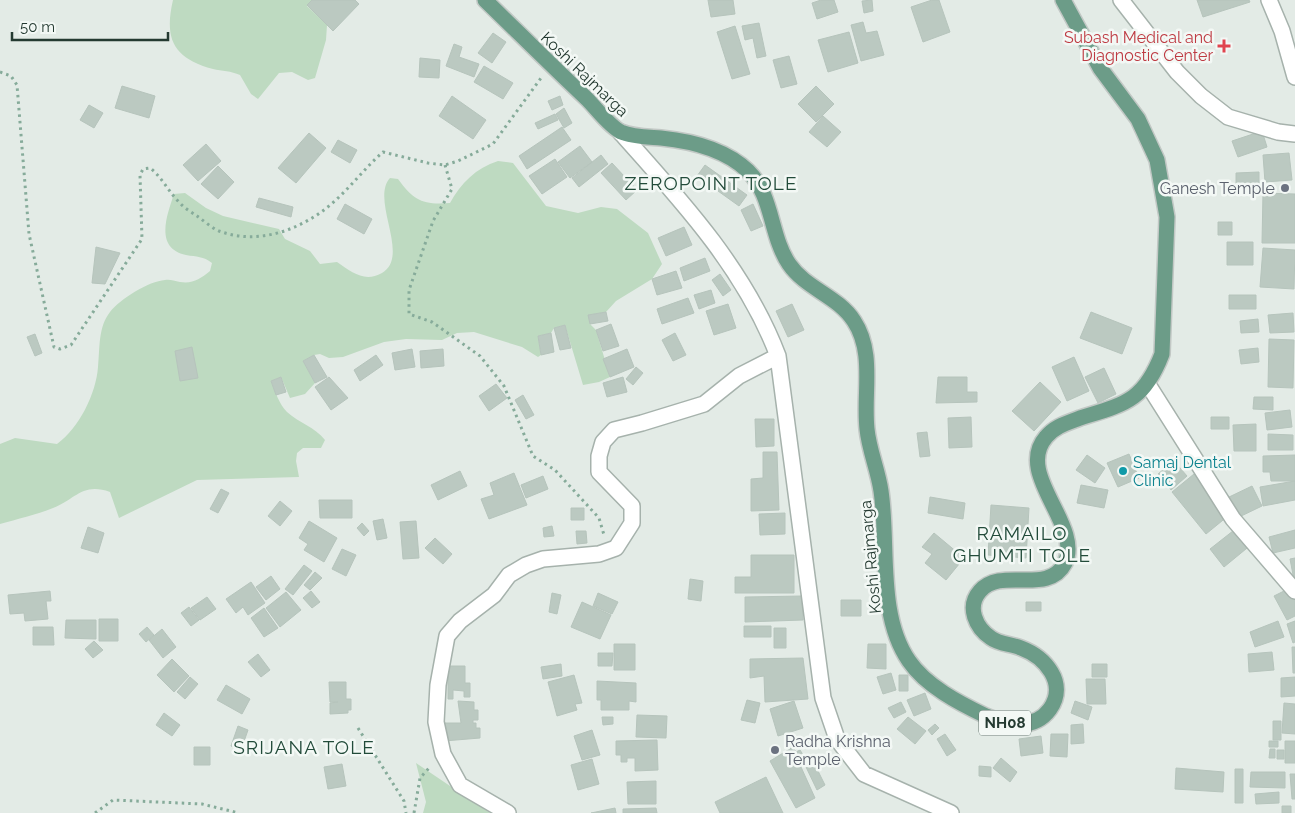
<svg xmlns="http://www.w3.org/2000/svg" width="1295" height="813" font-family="Raleway,sans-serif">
<rect width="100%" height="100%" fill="#e3ebe6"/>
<path fill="#bedac1" d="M173,0H312L307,6L327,25L326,40L315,78L308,80L292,72L279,73L258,99L251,94L240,75C231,71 222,71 213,69C173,58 164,39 173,0Z
M498,161L513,163L546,206L578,213L601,207L617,209L648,233L662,264L652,279L616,301L606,312L589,315L590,324L596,330L610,377L599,382L583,385L565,325L554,328L551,333L538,336L541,355L538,357L522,347L474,332L457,333L442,340L406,339L384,342L343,357L329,358L320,354L314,355L303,361L315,383L305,394L290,398L281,377L271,381C275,391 279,404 287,412C299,423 315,427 325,440L321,448H303L297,453L296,461L299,477L197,480L119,518L110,492C82,482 75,500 53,508C36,515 17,519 0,524V444L15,438L57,444C79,428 96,394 98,367C100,348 98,327 110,312C120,299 149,281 165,280C170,279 174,281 180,282C193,284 200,279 210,271L212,263C203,256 197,257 186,255C154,248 167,215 174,194L185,193L206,208L223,216L279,229L285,239L310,251L320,264L337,262C352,272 364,283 382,273C411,256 370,200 390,178L398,179C414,201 423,205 450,203C461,183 476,168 498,161Z
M416,763L490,813H423L426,802Z"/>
<path fill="#bbc9c1" stroke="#b6c4bc" d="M312,0H355L359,4L333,31L307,5Z
M708,0H733L735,14L711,17Z
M821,0H834L838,12L817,19L812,3Z
M872,0L873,11L864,13L862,1Z
M932,0H939L950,32L923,42L911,7Z
M1197,0H1249L1250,2L1203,17Z
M863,22L866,33L877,31L884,55L861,61L851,25Z
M759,23L766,56L757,58L753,38L745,40L742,26Z
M735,26L750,74L732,79L717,32Z
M849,32L858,63L828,72L818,40Z
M493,33L506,42L492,63L478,53Z
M454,44L462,47L459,57L479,64L474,77L446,66Z
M789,56L797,84L781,88L773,60Z
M420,58L440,60L439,78L419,77Z
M484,66L513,83L503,99L474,82Z
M122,86L155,96L149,118L115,108Z
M816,86L834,104L816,122L798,104Z
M452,96L486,120L473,139L439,116Z
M560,96L563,105L552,110L548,101Z
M89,105L103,113L94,128L80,120Z
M564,108L572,123L564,128L556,114Z
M555,114L558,120L538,129L535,123Z
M823,116L841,132L827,147L809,132Z
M562,127L571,140L527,169L519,156Z
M1262,131L1267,147L1238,157L1232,141Z
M309,133L326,148L296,183L278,168Z
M338,140L357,150L350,163L331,152Z
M206,144L221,161L198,181L183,165Z
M580,146L592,162L570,178L558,162Z
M1289,153L1292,180L1265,182L1263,155Z
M601,155L608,164L579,187L572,178Z
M555,159L567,177L542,194L529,176Z
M612,163L637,190L626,200L601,173Z
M705,165L747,195L739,206L697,176Z
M218,166L234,182L218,199L201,184Z
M1259,172V187H1236V173Z
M1263,193L1295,194V243H1262Z
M259,198L293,207L291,217L256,207Z
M345,204L372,219L364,234L337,219Z
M753,204L763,226L751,231L741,210Z
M1218,222H1232V235H1218Z
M684,227L692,245L666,256L658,238Z
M1227,242H1253V265H1227Z
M96,247L120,253L105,284L92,283Z
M1263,248L1295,250L1294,289L1260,287Z
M705,258L710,271L684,281L680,268Z
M676,271L682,288L657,295L652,279Z
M720,274L731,290L723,296L712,280Z
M711,290L715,303L699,309L694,295Z
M1229,295H1256V309H1229Z
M688,298L694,313L662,324L657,309Z
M728,304L736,328L714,335L706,311Z
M792,304L804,330L788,337L776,311Z
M606,312L608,321L590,324L588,315Z
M1091,312L1132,328L1122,354L1080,338Z
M1293,313L1294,332L1270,333L1268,315Z
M1258,319L1259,332L1241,333L1240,321Z
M611,324L619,346L603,351L596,330Z
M565,325L571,348L560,350L554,328Z
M551,333L554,352L541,355L538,336Z
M675,333L686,355L673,361L662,340Z
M35,334L42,353L35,356L27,337Z
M1269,339L1294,340L1293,388L1268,387Z
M192,347L198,378L180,381L175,351Z
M1258,348L1259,362L1241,364L1239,350Z
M412,349L415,367L395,370L392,353Z
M443,349L444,366L421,368L420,351Z
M627,349L634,367L610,377L603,359Z
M314,355L327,377L315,383L303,361Z
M376,355L383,365L360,381L354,370Z
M1074,357L1089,391L1067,401L1052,367Z
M636,367L643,373L633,385L626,379Z
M1104,368L1116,394L1098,403L1085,377Z
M281,377L286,392L276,395L271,381Z
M329,377L348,398L331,410L315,387Z
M623,377L627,392L607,397L603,383Z
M938,377H967V392H977V402L936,403Z
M1040,382L1061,402L1034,431L1012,411Z
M496,384L507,398L489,411L479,396Z
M523,395L534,415L526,419L515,400Z
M1254,397H1273V410L1253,409Z
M1290,410L1292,427L1267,430L1265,413Z
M971,417L972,447L949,448L948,418Z
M1211,417H1229V429H1211Z
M755,419H774V446L756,447Z
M1256,424V451H1234L1233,425Z
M927,432L930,456L920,457L917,433Z
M1268,434L1293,435V450H1268Z
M763,452H777L779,510L751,511V479L763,478Z
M1129,454L1139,478L1118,487L1107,463Z
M1087,455L1105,468L1095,483L1076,470Z
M1295,455V481H1271L1270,472H1263V456Z
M1174,461L1187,476L1171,490L1158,474Z
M460,471L467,486L438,500L431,485Z
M514,473L527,505L489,519L481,499L494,495L490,483Z
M1194,474L1228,516L1206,534L1172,492Z
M543,476L548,489L526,498L521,485Z
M1295,481V500L1263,506L1260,487Z
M1081,485L1108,490L1104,508L1077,503Z
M1252,486L1262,506L1237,518L1227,498Z
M221,489L229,493L218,513L210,509Z
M930,497L965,503L963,519L928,513Z
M319,500H352V518H320Z
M280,501L292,511L280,526L268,516Z
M991,505L1029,508L1026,558L988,555Z
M571,508H584V520H571Z
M785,513V534L760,535L759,514Z
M383,519L387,538L377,540L373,521Z
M309,521L337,538L324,562L304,550L308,544L299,538Z
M416,521L419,558L403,559L400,522Z
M362,523L369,531L364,536L357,528Z
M552,526L554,536L544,537L543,528Z
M88,527L104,533L98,553L81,548Z
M1238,527L1252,544L1224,567L1210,549Z
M1295,530V548L1273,553L1269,537Z
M576,531H586L587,543L577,544Z
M934,533L964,558L946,580L925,563L932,554L922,547Z
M435,538L452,554L443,564L425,548Z
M342,549L356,555L346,576L332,569Z
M751,555H794V593H735V577H751Z
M1295,558V585L1290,559Z
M304,565L312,571L293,595L285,589Z
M315,572L322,578L310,590L304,585Z
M271,576L280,589L266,600L256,587Z
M690,579L703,581L701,601L688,599Z
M251,582L265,603L248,615L243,607L236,613L226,599Z
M1290,588L1295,597V616L1287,620L1274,596Z
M50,591L51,601H46L48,619L25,621L24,613L10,614L8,595Z
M311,591L320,602L312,608L303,598Z
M286,592L301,610L280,627L266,608Z
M552,593L561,595L557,614L549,612Z
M598,593L618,602L612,614L593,606Z
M802,596L803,620L745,622V597Z
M207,597L216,609L200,620L191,608Z
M841,600H861V616H841Z
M582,602L611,615L600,639L571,627Z
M1026,602H1041V611H1026Z
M189,607L199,620L191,626L181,613Z
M264,608L278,628L264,637L251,618Z
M99,619H118V641H99Z
M66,620H96V639L65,638Z
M1278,621L1284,637L1255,647L1250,632Z
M1295,621V642L1293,643L1287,624Z
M744,626H771V637H744Z
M33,627H53L54,645H33Z
M147,627L154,635L146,642L139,634Z
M774,628H786V648H774Z
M162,629L176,647L163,658L149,640Z
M94,641L103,650L93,658L85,649Z
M614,644H635V670H614Z
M868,644H886V669L867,668Z
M1292,647H1295V673H1293Z
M1272,652L1274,670L1249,672L1248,654Z
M598,653H613L612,666H598Z
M258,654L270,670L261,677L248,662Z
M803,658L808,699L765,702L764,676L750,678V659Z
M172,659L189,676L174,692L157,675Z
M561,664L562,676L543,679L541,667Z
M1092,664H1107V677H1092Z
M448,666H465V683H470V697H464V691L453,690V699H448Z
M891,673L896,690L883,694L877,677Z
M574,675L582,703L575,704L577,710L557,716L548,682Z
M899,675H908V691H899Z
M190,677L198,684L185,699L177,692Z
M1295,677V696L1281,697V678Z
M1086,679H1105L1106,704H1087Z
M597,681L636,683V702L629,701V710H601V700H597Z
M329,682H346V699H351V710H348V713L330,714V703L338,702H330Z
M226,685L250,699L242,714L217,700Z
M925,693L931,709L914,716L907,700Z
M747,700L760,703L755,723L741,720Z
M458,701L474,702V710H478V720H473V723H476V728H480V738L444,741V723H461Z
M794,701L803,728L778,736L770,709Z
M1075,701L1092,707L1088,720L1071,713Z
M901,702L906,712L894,718L888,708Z
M1284,703L1295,704V734L1282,733Z
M164,713L180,725L172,736L156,725Z
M637,715L667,716L666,738L636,737Z
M602,717H613V724L603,725Z
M908,717L926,731L915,744L897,729Z
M1273,721H1281V740H1273Z
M935,724L939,728L932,735L928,730Z
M1083,724L1084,743L1071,744V725Z
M238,726L248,730L241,750L231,746Z
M592,730L600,755L582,760L574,736Z
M945,734L956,750L947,756L937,739Z
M1051,734H1068L1067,757L1050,756Z
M1041,736L1043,753L1021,756L1019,739Z
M657,740L658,770L635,771V758H627V762H621V755H616V741Z
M1269,741H1278V747H1269Z
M1285,741H1295V763H1285Z
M194,747H210V765H194Z
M793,747L796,752L800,750L807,761L801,767L815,798L796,808L770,761Z
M1270,749H1275V758H1269Z
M1277,750H1284V759H1277Z
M1001,758L1017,772L1010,782L993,768Z
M592,759L599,784L578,790L571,765Z
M814,763L825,785L817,790L806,767Z
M342,764L346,786L328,789L324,767Z
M979,766L991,767V777L979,776Z
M1176,768L1224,772L1223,792L1175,789Z
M1235,769H1243V803H1235Z
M1251,772H1285V788L1250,787Z
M1290,774H1295V799H1292Z
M766,777L783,813H720L715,802Z
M656,781V804H628L627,782Z
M1279,792V803L1256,804L1255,794Z
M1282,806H1291V813H1282Z
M615,808L616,813H591Z
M656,808L657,813H623V809Z"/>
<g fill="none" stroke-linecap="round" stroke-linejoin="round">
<g stroke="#a6b2ac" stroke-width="18">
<path id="minor" d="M1121,0L1177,72L1201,96L1228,117L1278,132L1295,134
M1269,0L1282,31L1295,77
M620,132C681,200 745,269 778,356L823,698L837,739L864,774L951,813
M1147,383L1233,519L1295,591
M508,813L460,785L443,754L436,722L438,685L447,636L460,621L494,595L509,575L526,565L543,559L599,554L616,548L632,523V506L599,472V456L603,442L614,430L642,423L704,404L739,376L778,356"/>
</g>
<g stroke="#c2c8c5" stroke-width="18">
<path id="primary" d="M485,0C519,33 553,67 587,99C597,109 609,126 621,132C632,137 649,137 661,138C691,141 725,149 748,171C773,195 770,236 789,264C806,289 838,296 854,321C875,353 863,393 867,429C869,450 878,470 881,491C889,544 877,615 909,661C926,686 959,703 986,716C1007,725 1034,731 1050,709C1068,683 1045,657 1021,648C1011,644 999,644 991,638C976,628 966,607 980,591C1002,566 1048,596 1065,563C1083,525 1014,474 1046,437C1055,426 1067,423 1080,418C1125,404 1144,401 1162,354L1167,217L1157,160L1138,119L1100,68L1063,0"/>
</g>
<path stroke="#86ab9a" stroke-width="3" stroke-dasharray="2.5 4" stroke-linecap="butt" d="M0,72L11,76L17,85L29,234L54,347L60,349L71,345L142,239L140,175L143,169L150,168C162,177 168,191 179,202C184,208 191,212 197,216C204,221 212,228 219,231C261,247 308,227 338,198C354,183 367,166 383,152L428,163L445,165L458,161L493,144L541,78
M445,165L452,189L433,221L409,290V314L432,322L480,356L504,386L533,456L555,470L599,518L604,535
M358,728L404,801L406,813
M95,813L113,800L202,804L239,813
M414,813L420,778L430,767"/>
<use href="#minor" stroke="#fff" stroke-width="15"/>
<use href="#primary" stroke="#6c9c88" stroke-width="15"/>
</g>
<path fill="#e0444e" stroke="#f3f8f5" stroke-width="2" d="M1221.5 38.5h5v5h5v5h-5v5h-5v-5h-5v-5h5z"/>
<g fill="#6b7280" stroke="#f3f8f5" stroke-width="2">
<circle cx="1285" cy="188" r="5"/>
<circle cx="775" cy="750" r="5"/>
</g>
<circle fill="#0f9aa8" stroke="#f3f8f5" stroke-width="2" cx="1123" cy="471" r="5"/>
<g text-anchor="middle" stroke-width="5" stroke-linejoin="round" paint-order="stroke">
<rect fill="#f3f8f5" stroke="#62736c" stroke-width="1" x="979" y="710.5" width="52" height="25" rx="4"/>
<g font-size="15" font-weight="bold" fill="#243a31">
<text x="1005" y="728">NH08</text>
</g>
<g font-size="16" fill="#be3a42" stroke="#f3f8f5" text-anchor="end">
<text x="1213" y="43">Subash Medical and<tspan x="1213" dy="18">Diagnostic Center</tspan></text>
</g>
<g font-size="16" fill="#243a31" stroke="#f3f8f5">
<text transform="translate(585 74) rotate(44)" y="6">Koshi Rajmarga</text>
<text transform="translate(870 557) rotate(-95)" y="6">Koshi Rajmarga</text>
</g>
<g font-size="16" fill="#5b616d" stroke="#f3f8f5" text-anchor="end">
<text x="1275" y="194">Ganesh Temple</text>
<text x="785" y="747" text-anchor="start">Radha Krishna<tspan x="785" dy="18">Temple</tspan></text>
</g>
<g font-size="16" fill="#0d838f" stroke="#f3f8f5" text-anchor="start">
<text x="1133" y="468">Samaj Dental<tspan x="1133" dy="18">Clinic</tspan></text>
</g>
<g font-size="19" letter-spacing="1" fill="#224b3a" stroke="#f3f8f5">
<text x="711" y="190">ZEROPOINT TOLE</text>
<text x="1022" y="540">RAMAILO<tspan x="1022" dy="22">GHUMTI TOLE</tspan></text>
<text x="304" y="754">SRIJANA TOLE</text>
</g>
</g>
<path d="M12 32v8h156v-8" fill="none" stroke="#243a31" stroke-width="2.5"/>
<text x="20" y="32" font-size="15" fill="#243a31" stroke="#f3f8f5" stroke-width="4" paint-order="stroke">50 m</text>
</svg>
